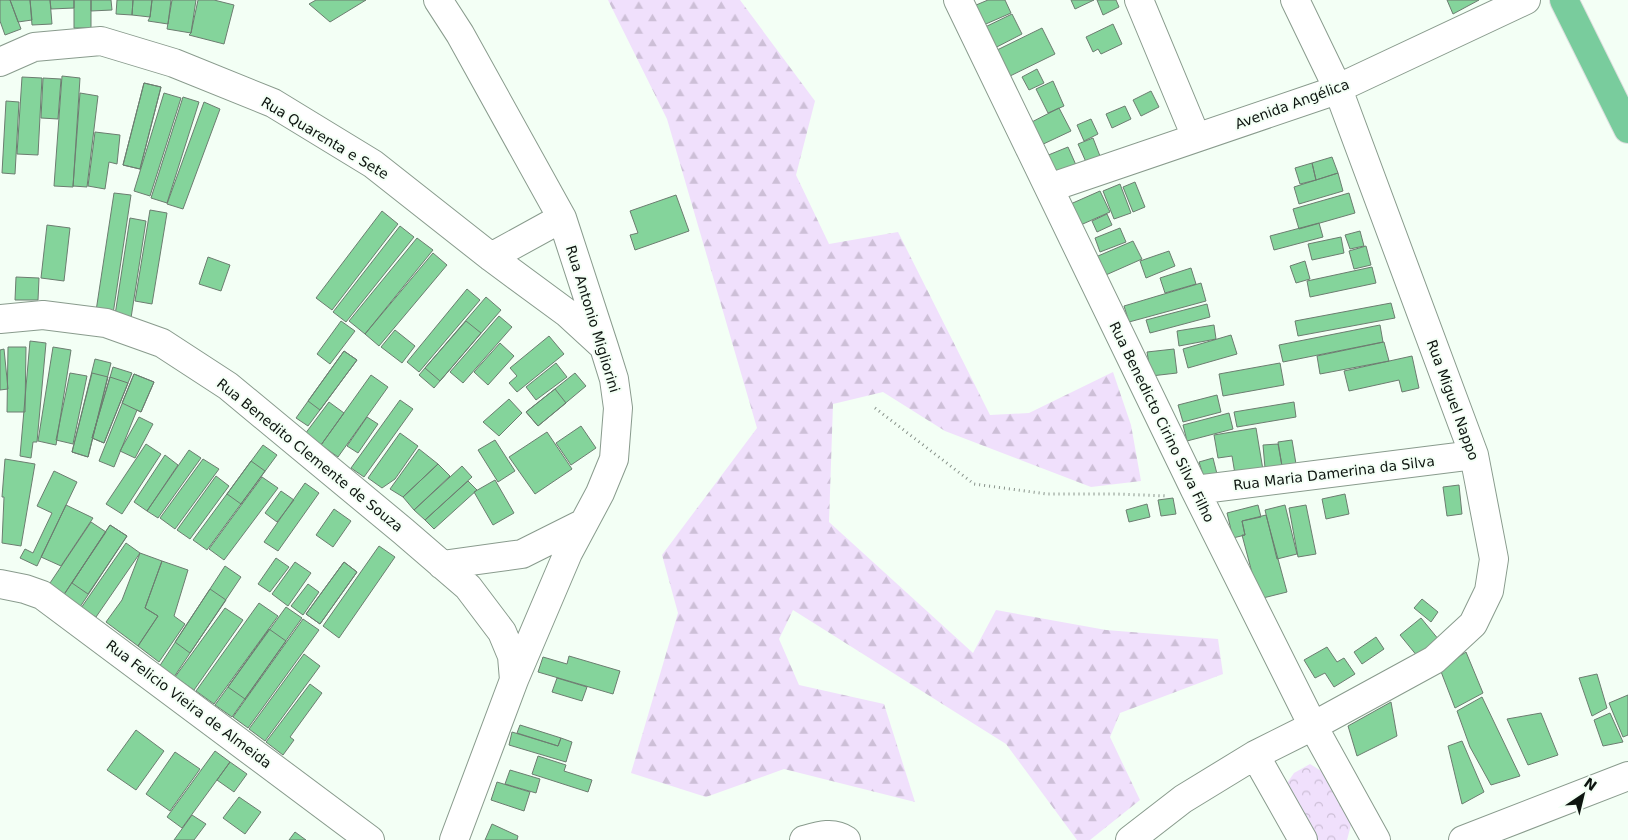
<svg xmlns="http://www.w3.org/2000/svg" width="1628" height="840" font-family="'DejaVu Sans',sans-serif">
<defs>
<pattern id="forest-firs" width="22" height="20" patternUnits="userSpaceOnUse" patternTransform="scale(1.25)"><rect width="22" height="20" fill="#f0e0fc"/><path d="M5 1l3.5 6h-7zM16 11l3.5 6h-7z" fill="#cdbfd7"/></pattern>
<pattern id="park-crowns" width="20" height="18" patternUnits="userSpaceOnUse" patternTransform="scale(1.25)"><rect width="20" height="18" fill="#f0e0fc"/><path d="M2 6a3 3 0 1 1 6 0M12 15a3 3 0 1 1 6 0" fill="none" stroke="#cdbfd7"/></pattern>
</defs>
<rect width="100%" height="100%" fill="#f3fff5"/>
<path fill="url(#forest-firs)" d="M608,0H740L815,101L796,175L829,244L898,232L990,415L1029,413L1113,372L1131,425L1141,481L1091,487L945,431L883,392L833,404L829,522L973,653L996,610L1106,630L1218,639L1223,674L1120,713L1110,737L1140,800L1090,840H1077L1006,744L793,610L779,639L799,685L884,704L915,802L784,769L706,797L631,773L678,613L662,555L757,428L667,119Z"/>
<path fill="url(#park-crowns)" d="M1310,764L1326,774L1351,825L1347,840H1315L1285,786L1294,773Z"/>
<path fill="#84d49b" stroke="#6c7d70" d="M0,0H10L21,29L5,35L0,21Z
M10,0H30L32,20L18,22Z
M30,0H50L52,24L32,25Z
M50,0H74V8L51,9Z
M74,0H91V28H74Z
M91,0H111L112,10L91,11Z
M117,0H133L132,15L116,14Z
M133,0H152L150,17L132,15Z
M152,0H171L168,24L148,21L150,17Z
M172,0H196L191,33L167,29Z
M198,0H214L234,5L224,44L189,35L191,33Z
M316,0H366L330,22L309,4Z
M988,0H1005L1011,13L979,27L969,8Z
M1071,0H1094L1075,9Z
M1097,0H1116L1119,7L1103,15Z
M1447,0H1479L1453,14Z
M1012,14L1022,34L989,51L979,30Z
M1113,24L1122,44L1101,54L1098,49L1093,52L1086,37Z
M1042,28L1055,54L1006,78L993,52Z
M1037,69L1044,83L1029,90L1022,77Z
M62,76L80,78L73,187L54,186Z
M22,77L42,78L38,155L17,154Z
M43,78L61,79L58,119L41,118Z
M1053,81L1064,106L1048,113L1036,89Z
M144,83L161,87L140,169L123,165Z
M144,83L161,87L140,169L123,165Z
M1151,91L1159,107L1141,116L1133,100Z
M80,93L98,96L87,187L73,186Z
M164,93L181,98L150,196L134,191Z
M183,97L199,102L167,203L151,198Z
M6,101L19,102L15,174L2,173Z
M204,102L220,109L183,209L167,204Z
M1125,106L1131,119L1112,128L1106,114Z
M1059,108L1071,131L1037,147L1026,125Z
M1091,119L1098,134L1084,141L1077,125Z
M95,132L120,135L117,164L109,162L105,189L88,186Z
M1093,138L1100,156L1086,162L1078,144Z
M1068,147L1076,165L1053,174L1041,158Z
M1332,157L1338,173L1316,180L1312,163Z
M1312,163L1316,180L1300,184L1295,168Z
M1338,173L1343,191L1299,204L1294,187Z
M1135,182L1145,207L1133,212L1123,187Z
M1120,184L1131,213L1114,219L1103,191Z
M1100,191L1110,212L1076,227L1066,206Z
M114,193L131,195L113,314L96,311Z
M1349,193L1355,213L1299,229L1293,209Z
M676,195L689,231L635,250L630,235L638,233L630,211Z
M150,210L167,213L152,304L135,301Z
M382,211L398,224L332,310L316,298Z
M1107,214L1112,225L1097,232L1092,221Z
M130,218L146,221L131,318L115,315Z
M1319,223L1323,237L1274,250L1270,236Z
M47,225L70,228L64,281L41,278Z
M400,226L414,237L346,322L333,312Z
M1120,228L1126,242L1100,252L1095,238Z
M1360,231L1364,246L1350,249L1345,235Z
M1341,237L1344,253L1312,260L1308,244Z
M417,238L433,250L365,334L349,321Z
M1133,241L1142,259L1099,278L1091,259Z
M1366,246L1371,265L1354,269L1349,251Z
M1169,251L1175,266L1146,278L1140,261Z
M433,253L447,265L379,346L365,334Z
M208,257L230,265L221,291L199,284Z
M1305,261L1310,279L1296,283L1290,266Z
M1372,267L1376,283L1310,297L1307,281Z
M1191,268L1196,284L1165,293L1160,278Z
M16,277L39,278L38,300H15Z
M1201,283L1206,301L1129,322L1124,306Z
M467,289L480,300L419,372L407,362Z
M486,297L501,310L434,388L419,375Z
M1391,303L1395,318L1298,336L1295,321Z
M1207,304L1210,317L1150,333L1146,320Z
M499,316L512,327L463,383L450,372Z
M341,321L355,331L330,364L317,354Z
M466,321L481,333L440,381L425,368Z
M1214,325L1216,339L1179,346L1177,331Z
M1380,325L1383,342L1283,362L1279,345Z
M395,330L415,346L402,363L381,347Z
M1231,335L1237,354L1188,368L1183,349Z
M549,336L564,354L517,392L509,383L517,376L510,368Z
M30,341L46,343L37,442H33L31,458L20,456Z
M1384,342L1389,361L1320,374L1317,356Z
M500,343L514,356L488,385L474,372Z
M8,347H26L25,412H7Z
M53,347L71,350L56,445L38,441Z
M4,349L8,389L0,390V350Z
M1174,349L1177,373L1151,376L1147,352Z
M344,351L357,360L308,426L296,418Z
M344,351L357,360L320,410L308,401Z
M1412,356L1419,388L1402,392L1399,380L1349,391L1344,371Z
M95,359L111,363L88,457L72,452Z
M556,363L567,377L536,400L526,387Z
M1280,363L1284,385L1223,396L1219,374Z
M113,367L132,373L104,443L92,438Z
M70,373L87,376L73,444L56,440Z
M92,373L108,377L88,457L72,452Z
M575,373L586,386L538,426L526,412Z
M134,374L154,382L141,412L137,410L114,467L99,461Z
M134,374L154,382L141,412L122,403Z
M371,375L388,387L338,457L321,445Z
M110,377L128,383L104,443L92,438Z
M555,389L566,403L538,426L526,412Z
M1217,395L1221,412L1183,422L1178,405Z
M509,399L522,413L499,436L483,422Z
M400,400L413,409L364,477L351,468Z
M329,402L344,413L321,445L305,434Z
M1294,402L1296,417L1237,427L1234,412Z
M1229,413L1233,429L1187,441L1183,425Z
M139,417L153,424L135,458L120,451Z
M367,417L378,424L358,453L347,446Z
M581,426L596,448L571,465L556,443Z
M1256,428L1263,470L1235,474L1232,456L1218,458L1214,435Z
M547,432L572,469L535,494L509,457Z
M400,433L418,446L395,479L382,488L368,478Z
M495,440L515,471L498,482L478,450Z
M1292,440L1297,470L1283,472L1278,442Z
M146,444L161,454L122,514L106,504Z
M1278,444L1282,466L1265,468L1263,445Z
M263,445L277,455L207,550L193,540Z
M419,449L438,464L403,497L390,489Z
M189,450L201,458L158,518L147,511Z
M165,455L178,465L147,511L134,502Z
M1213,458L1218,478L1205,481L1199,462Z
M5,459L35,464L21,546L2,543L4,497H2Z
M203,459L219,469L175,529L160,518Z
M251,461L265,471L241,504L227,494Z
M438,464L450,476L414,510L403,497Z
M462,466L472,477L425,520L414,510Z
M54,471L77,482L37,566L20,558L25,549L33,553L52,513L37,506Z
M216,476L229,486L190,539L177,530Z
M262,477L278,488L224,560L209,549Z
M495,480L514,513L493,525L474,492Z
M468,481L477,490L434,529L425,520Z
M305,483L319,493L278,551L264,542Z
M1459,485L1462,514L1447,516L1443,487Z
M281,491L294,500L277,522L265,513Z
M1345,494L1349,514L1326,519L1322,499Z
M1173,498L1176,514L1161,516L1158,500Z
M1147,504L1150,517L1129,522L1126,510Z
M66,505L93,518L61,566L41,557Z
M1258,505L1261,517L1242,521L1245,535L1233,538L1227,513Z
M1285,505L1297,554L1277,559L1265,510Z
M1306,505L1316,554L1298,557L1289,508Z
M334,509L351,521L333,547L316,535Z
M1266,515L1287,592L1259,599L1242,535H1245L1242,521Z
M91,522L106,532L61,599L46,589Z
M110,525L127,536L78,610L61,599Z
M110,525L127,536L88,594L72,583Z
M126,543L140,553L96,617L81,608Z
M379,546L395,557L339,638L323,626Z
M140,553L162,561L145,608L158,616L138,646L106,622L122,600Z
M276,558L289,567L270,592L258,584Z
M162,561L188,570L174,616L185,624L159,662L138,646L158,616L145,608Z
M295,562L311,573L288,606L272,594Z
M344,562L357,572L320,624L306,614Z
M344,562L357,572L320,624L306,614Z
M225,566L241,577L174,677L159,667Z
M308,584L319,592L303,615L291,606Z
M210,589L226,600L190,653L175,642Z
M1422,599L1438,612L1431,622L1414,608Z
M259,603L278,616L214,704L196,691Z
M286,607L302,618L232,717L215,705Z
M225,608L243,620L194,690L175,677Z
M1421,618L1439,640L1418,657L1400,635Z
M303,619L319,630L248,728L233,717Z
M269,629L286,641L245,699L228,687Z
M1376,637L1384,649L1362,664L1354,652Z
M1327,647L1337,662L1344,658L1355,674L1334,687L1325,673L1315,678L1304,660Z
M1466,652L1483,693L1455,708L1440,669Z
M304,654L320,666L265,741L249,729Z
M569,656L620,671L613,694L538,672L543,657L567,664Z
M1597,674L1607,708L1592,716L1579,678Z
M557,678L587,687L582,701L552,692Z
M310,684L322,693L290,737L294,740L283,755L266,742Z
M1628,695V735L1623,737L1609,703Z
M1482,697L1520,776L1491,785L1470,747L1457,711Z
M1391,702L1397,736L1357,756L1348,726Z
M1541,713L1558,755L1528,765L1507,719Z
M1610,713L1623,742L1603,746L1594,720Z
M520,725L561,738L558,746L517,733Z
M136,730L164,751L136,790L107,770Z
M512,732L558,746L561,738L572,742L566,762L509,745Z
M1462,741L1484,792L1462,804L1448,746Z
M215,751L230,762L182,828L167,817Z
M175,752L200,769L170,811L146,794Z
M538,756L566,765L564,771L592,780L588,792L532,774Z
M230,762L247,774L234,792L217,780Z
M510,770L540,779L536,793L505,784Z
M497,782L530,792L524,811L491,800Z
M239,797L261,812L245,834L223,818Z
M192,815L206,824L194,840H174Z
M492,824L518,836L517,840H485Z
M295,832L306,840H289Z"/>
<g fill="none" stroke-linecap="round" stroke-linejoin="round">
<g stroke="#899b8d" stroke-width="30">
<path id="minor" d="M438,0L460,34L562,218L604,347L614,379L618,408L614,459L600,493L568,553L514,680L454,840
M958,0L1195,490L1313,726L1376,840
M1139,0L1196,137
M0,62L34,47L101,41L174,63L273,103L373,164L491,257L567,313L603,346
M1049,188L1328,93L1526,0
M491,257L562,218
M0,319L43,315L106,323L162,343L228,386L403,531L468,587L502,632L512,656L514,680
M1195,490L1474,455
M442,565L522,554L584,523
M0,584L25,589L42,595L370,840
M1255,755L1303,840
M804,840C818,836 833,831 846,840
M1130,840L1183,799L1255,755L1313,726L1434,660L1473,624L1489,591L1494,559L1474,455L1338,89L1295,0
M1463,840L1628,776"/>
</g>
<g stroke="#dddede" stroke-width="30">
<path id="major" d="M1564,0L1628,129"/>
</g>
<path stroke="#88928a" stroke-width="3" stroke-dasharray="1 4" stroke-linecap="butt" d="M875,408L974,484L1047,494H1116L1168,496"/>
<use href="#minor" stroke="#fff" stroke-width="28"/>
<use href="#major" stroke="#79cc9d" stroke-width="28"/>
</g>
<g text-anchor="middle" stroke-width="4" stroke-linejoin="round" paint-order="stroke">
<g font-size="14" fill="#0e1510" stroke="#f3fff5">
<text transform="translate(1292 104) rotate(-20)" y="5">Avenida Angélica</text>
<text transform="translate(325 138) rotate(31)" y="5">Rua Quarenta e Sete</text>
<text transform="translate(593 319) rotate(73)" y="5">Rua Antonio Migliorini</text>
<text transform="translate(1453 400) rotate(70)" y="5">Rua Miguel Nappo</text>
<text transform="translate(1162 422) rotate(64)" y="5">Rua Benedicto Cirino Silva Filho</text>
<text transform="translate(310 455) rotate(39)" y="5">Rua Benedito Clemente de Souza</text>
<text transform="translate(1334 473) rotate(-7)" y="5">Rua Maria Damerina da Silva</text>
<text transform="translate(189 704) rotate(37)" y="5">Rua Felicio Vieira de Almeida</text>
</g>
</g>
<g transform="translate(1583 795) rotate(35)" stroke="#f3fff5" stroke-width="4" paint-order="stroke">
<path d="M0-4L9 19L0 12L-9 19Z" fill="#0e1510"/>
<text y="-8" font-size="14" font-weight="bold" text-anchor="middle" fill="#0e1510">N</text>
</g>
</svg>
